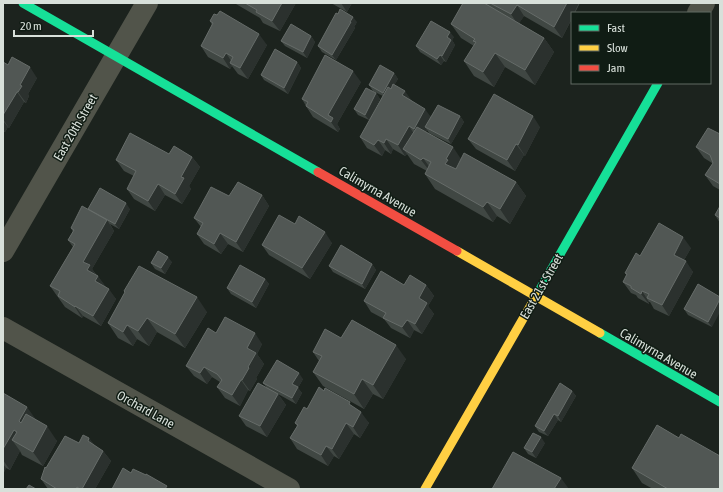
<svg xmlns="http://www.w3.org/2000/svg" width="723" height="492" font-family="'Asap Condensed',sans-serif">
<rect width="100%" height="100%" fill="#1c231e"/>
<g fill="none" stroke-linecap="round" stroke-linejoin="round">
<path stroke="#51544a" stroke-width="22" d="M698,13L704,3
M3,251L147,3
M3,328L289,489"/>
<path stroke="#16e098" stroke-width="9" d="M23,3L318,172
M535,298L658,83
M600,333L720,402"/>
<path stroke="#ffcf43" stroke-width="9" d="M457,251L600,333
M425,489L535,298"/>
<path stroke="#f24e42" stroke-width="9" d="M318,172L457,251"/>
</g>
<path fill="#404743" d="M235,3H296L280,31L263,23L260,18L236,4Z
M331,3H352L347,12Z
M463,3H580L562,38L524,16L519,23L544,38L554,52L535,85L505,67L494,87L474,76L464,61L474,46L461,38L451,24Z
M210,21L267,45L248,79L238,74L232,66L230,69L208,57L201,46L212,25Z
M357,22L354,27L355,28L336,60L322,52L318,46Z
M311,36L315,42L307,58L285,46L281,41Z
M454,37L452,40L455,45L446,62L444,61L441,65L420,52L416,46Z
M3,62L37,78L28,94L29,96L26,103L24,102L9,128L8,127L5,132L3,131Z
M297,62L301,68L288,94L264,80L261,75Z
M394,73L398,79L394,85L412,101L431,117L460,116L464,122L451,144L429,133L427,130L426,132L461,159L516,182L526,196L510,224L497,216L493,222L435,189L425,174L427,171L414,164L407,154L405,156L393,149L391,154L385,150L382,156L367,148L360,137L383,96L373,91L369,85Z
M361,82L337,124L340,129L338,132L313,117L306,106L302,99Z
M376,93L380,99L369,120L358,115L354,109Z
M540,127L525,156L524,155L515,171L476,149L468,139Z
M720,134V190L713,186L705,175L713,163H712L704,158L696,147Z
M169,154L192,157L200,167L189,186L191,189L182,204L165,195L155,211L134,199L127,189L134,176L124,171L116,160Z
M262,195L269,206L243,252L228,244L221,254L204,244L197,234L201,227L194,218L229,196Z
M720,206V223L715,215Z
M130,209L119,229L110,224L114,231L92,269L105,286L116,299L101,326L83,316L82,318L65,307L50,286L73,247L68,240L73,232L71,228L88,210Z
M295,224L332,243L310,279L269,255L262,245Z
M691,248L684,260L693,272L669,316L654,309L650,302H649V304L638,298L636,295L631,293L623,282L627,275L625,273L640,256Z
M172,262L165,274L155,269L151,263Z
M372,264L376,270L365,289L333,272L329,266Z
M265,279L269,284L256,308L231,294L227,288Z
M698,284L712,327L688,315L684,309Z
M426,285L434,296L428,306L434,314L422,334L414,330L410,338L391,328L384,319L371,312L364,301Z
M124,291L207,312L185,348L157,332L149,346L137,339L133,346L118,338L108,323L125,293Z
M216,333L262,344L257,354L264,364L256,378L257,379L250,391L248,390L240,406L225,398L217,387L220,382L212,377L207,384L194,376L186,366Z
M341,338L406,359L383,399L373,394L364,409L323,386L313,372L319,361L313,352Z
M303,379L298,388L302,393L296,404L278,394L286,405L267,437L246,426L239,416L267,388L263,383Z
M324,391L353,407L369,423L360,438L354,434L339,459L334,456L328,466L297,449L290,438L297,426L295,423L307,409Z
M572,391L576,396L561,422L558,420L548,436L539,432L535,426Z
M3,393L36,420L57,441L43,466L22,455L20,451L10,470L6,468L3,474Z
M679,438L720,489H653L642,483L632,468Z
M79,443L95,446L103,451L111,461L95,489H48L41,479L46,468Z
M545,443L536,458L528,454L524,448Z"/>
<path fill="#2b312e" d="M282,3H296L280,31L272,21Z
M341,3H352L347,12Z
M567,3H579L574,13H572V18L562,38L554,27Z
M517,5L524,16L518,25L511,14Z
M353,17L357,22L354,27L355,28L336,60L332,55Z
M450,32L454,37L452,40L455,45L446,62L442,56L447,37Z
M259,34L267,45L248,79L240,68Z
M311,36L315,42L307,58L303,52Z
M544,38L554,52L535,85L525,70Z
M226,53L233,64L230,63L232,66L230,69L223,58Z
M495,53L505,67L494,87L483,72Z
M440,55L444,61L441,65L437,59Z
M297,62L301,68L288,94L284,88Z
M30,67L37,78L28,94L29,96L26,103L18,92L20,85Z
M353,71L361,82L337,124L340,129L338,132L331,122L328,115Z
M394,73L398,79L387,98L383,93Z
M405,91L412,101L402,95Z
M17,92L24,102L9,128L3,119V115Z
M376,93L380,99L369,120L365,115Z
M425,109L433,120L425,127L427,130L421,140L414,129Z
M460,116L464,122L451,144L448,139Z
M533,116L540,127L525,156L518,145Z
M3,121L8,127L5,132L3,129Z
M409,126L416,137L403,149L407,154L405,156L398,145Z
M386,139L393,149L391,154L384,143Z
M378,140L385,150L382,156L374,145Z
M516,144L524,155L515,171L507,160Z
M453,147L463,162L456,172L445,164L446,159Z
M192,157L200,167L189,186L191,189L182,204L175,194L181,177Z
M423,158L433,172L432,174L421,160Z
M516,182L526,196L510,224L500,209Z
M158,184L165,195L155,211L148,201Z
M262,195L269,206L243,252L236,242Z
M487,202L497,216L493,222L483,207Z
M126,203L130,209L119,229L115,224Z
M107,220L114,231L92,269L97,276L87,270L83,262Z
M325,232L332,243L310,279L302,268Z
M220,233L228,244L221,254L214,244Z
M683,237L691,248L681,265L674,255Z
M168,257L172,262L165,274L161,268Z
M686,261L693,272L669,316L662,305Z
M372,264L376,270L365,289L362,284Z
M98,276L106,287L95,281Z
M265,279L269,284L256,308L252,302Z
M426,285L434,296L428,306L434,314L422,334L415,324L419,298Z
M109,289L116,299L101,326L93,316Z
M642,291L649,302V304L641,294Z
M197,297L207,312L185,348L175,334Z
M720,299V312L712,327L708,322Z
M75,306L83,316L82,318L75,307Z
M147,318L157,332L149,346L138,331Z
M407,320L414,330L410,338L402,327Z
M127,325L137,339L133,346L123,332Z
M255,333L262,344L257,354L264,364L256,378L257,379L250,391L242,380L248,367L247,348Z
M396,345L406,359L383,399L373,385Z
M204,367L212,377L207,384L200,373Z
M299,373L303,379L298,388L302,393L296,404L292,398V384Z
M362,379L373,394L364,409L354,394Z
M241,380L248,390L240,406L232,395Z
M572,391L576,396L561,422L558,416Z
M278,394L286,405L267,437L260,426Z
M27,407L37,421L29,436L19,421Z
M361,412L369,423L360,438L353,427Z
M554,414L558,420L548,436L544,431Z
M346,423L354,434L339,459L332,449Z
M47,426L57,441L43,466L33,452Z
M14,430L24,444L12,440L20,451L10,470L3,460V449Z
M541,437L545,443L536,458L532,452Z
M89,438L97,448L88,441Z
M326,446L334,456L328,466L321,455Z
M103,451L111,461L95,489H82Z
M3,464L6,468L3,474Z
M561,478L569,489H554Z"/>
<path fill="#515754" stroke="#666c69" d="M245,3H282L272,21L256,12L257,10Z
M463,3H484L544,38L525,70L495,53L483,72L464,61L476,42L473,41L475,39L451,24Z
M490,3H567L554,27L517,5L511,14Z
M340,9L353,17L350,22H351L332,55L318,46L336,13L338,14Z
M220,11L259,34L240,68L230,63L233,57L226,53L223,58L201,46L213,23L210,21L214,14L217,15Z
M431,21L450,32L447,37L451,40L442,56L440,55L437,59L416,46Z
M291,24L311,36L303,52L281,41Z
M275,49L297,62L284,88L261,75Z
M325,55L353,71L328,115L333,118L331,122L306,106L308,102L302,99Z
M12,57L30,67L20,85L22,86L18,92H17L3,115V62L8,65Z
M380,65L394,73L383,93L369,85Z
M393,84L405,91L402,95L425,109L414,129L409,126L398,145L386,139L384,143L378,140L374,145L360,137L388,87L391,89Z
M366,88L376,93L365,115L354,109Z
M494,94L533,116L518,145L516,144L507,160L468,139Z
M438,105L460,116L448,139L425,127Z
M417,127L453,147L446,159L448,160L445,164L456,169L464,153L516,182L500,209L487,202L483,207L425,174L431,162L423,158L421,160L403,149Z
M708,128L720,134V184L705,175L713,163L710,155L696,147Z
M130,133L169,154L174,146L192,157L181,177L184,178L175,194L158,184L148,201L127,189L136,171L116,160Z
M238,182L262,195L236,242L220,233L214,244L197,234L203,223L194,218L211,187L229,196Z
M100,188L126,203L115,224L88,209Z
M82,206L107,220L83,262L90,265L87,270L98,276L95,281L109,289L93,316L75,306V307L58,296L60,291L50,286L75,244L68,240L74,230L71,228Z
M720,206V218L715,215Z
M279,215L295,224L299,216L325,232L302,268L262,245Z
M659,223L683,237L674,255L686,261L662,305L647,298L649,294L642,291L641,294L631,288V286L623,282L627,274L625,273L636,253L640,256Z
M341,245L372,264L362,284L329,266Z
M158,251L168,257L161,268L151,263Z
M240,265L265,279L252,302L227,288Z
M139,266L197,297L175,334L147,318L138,331L127,325L123,332L108,323L125,292L124,291Z
M381,271L404,285L410,275L426,285L419,298L427,303L415,324L407,320L402,327L383,318L386,313L364,301Z
M698,284L720,297V299L708,322L684,309Z
M225,317L255,333L247,348L256,353L248,367L249,368L242,380H241L232,395L217,387L222,380L217,374L204,367L200,373L186,366L208,328L216,333Z
M352,320L396,345L373,385L362,379L354,394L313,372L322,356L313,352L325,329L341,338Z
M277,360L299,373L292,384L298,387L292,398L263,383Z
M258,383L278,394L260,426L239,416Z
M560,383L572,391L558,416L554,414L544,431L535,426Z
M319,387L324,391L325,388L350,402L349,404L361,412L353,427L346,423L332,449L326,446L321,455L290,438L298,425L295,423L304,407L307,409Z
M3,393L27,407L19,421L21,423L26,414L47,426L33,452L12,440L17,432L14,430L3,449Z
M657,425L679,438L681,434L720,456V489H668L632,468Z
M533,433L541,437L532,452L524,448Z
M83,435L89,438L88,441L103,451L82,489H80L77,487L76,489H57L41,479L45,467L46,468L65,436L79,443Z
M513,452L561,478L554,489H492Z
M123,468L131,473L133,469L146,475V474L167,486L165,489H112Z
M29,485L36,489H26Z"/>
<g text-anchor="middle" stroke-width="3" stroke-linejoin="round" paint-order="stroke">
<g font-size="13" fill="#d8e0da" stroke="#101c14">
<text transform="translate(75 127) rotate(-60)" y="5">East 20th Street</text>
<text transform="translate(378 191) rotate(30)" y="5">Calimyrna Avenue</text>
<text transform="translate(541 286) rotate(-60)" y="5">East 21st Street</text>
<text transform="translate(659 353) rotate(30)" y="5">Calimyrna Avenue</text>
<text transform="translate(146 409) rotate(29)" y="5">Orchard Lane</text>
</g>
</g>
<rect width="723" height="492" fill="none" stroke="#d8e0da" stroke-width="8"/>
<rect x="571" y="12" width="140" height="72" fill="#101c14" stroke="#606a63"/>
<rect x="579" y="25" width="20" height="6" fill="#16e098" stroke="#606a63"/>
<text x="607" y="32" font-size="12" fill="#d8e0da">Fast</text>
<rect x="579" y="45" width="20" height="6" fill="#ffcf43" stroke="#606a63"/>
<text x="607" y="52" font-size="12" fill="#d8e0da">Slow</text>
<rect x="579" y="65" width="20" height="6" fill="#f24e42" stroke="#606a63"/>
<text x="607" y="72" font-size="12" fill="#d8e0da">Jam</text>
<path d="M14 30v6h79v-6" fill="none" stroke="#d8e0da" stroke-width="2"/>
<text x="20" y="30" font-size="12" fill="#d8e0da" stroke="#101c14" stroke-width="3" paint-order="stroke">20 m</text>
</svg>
